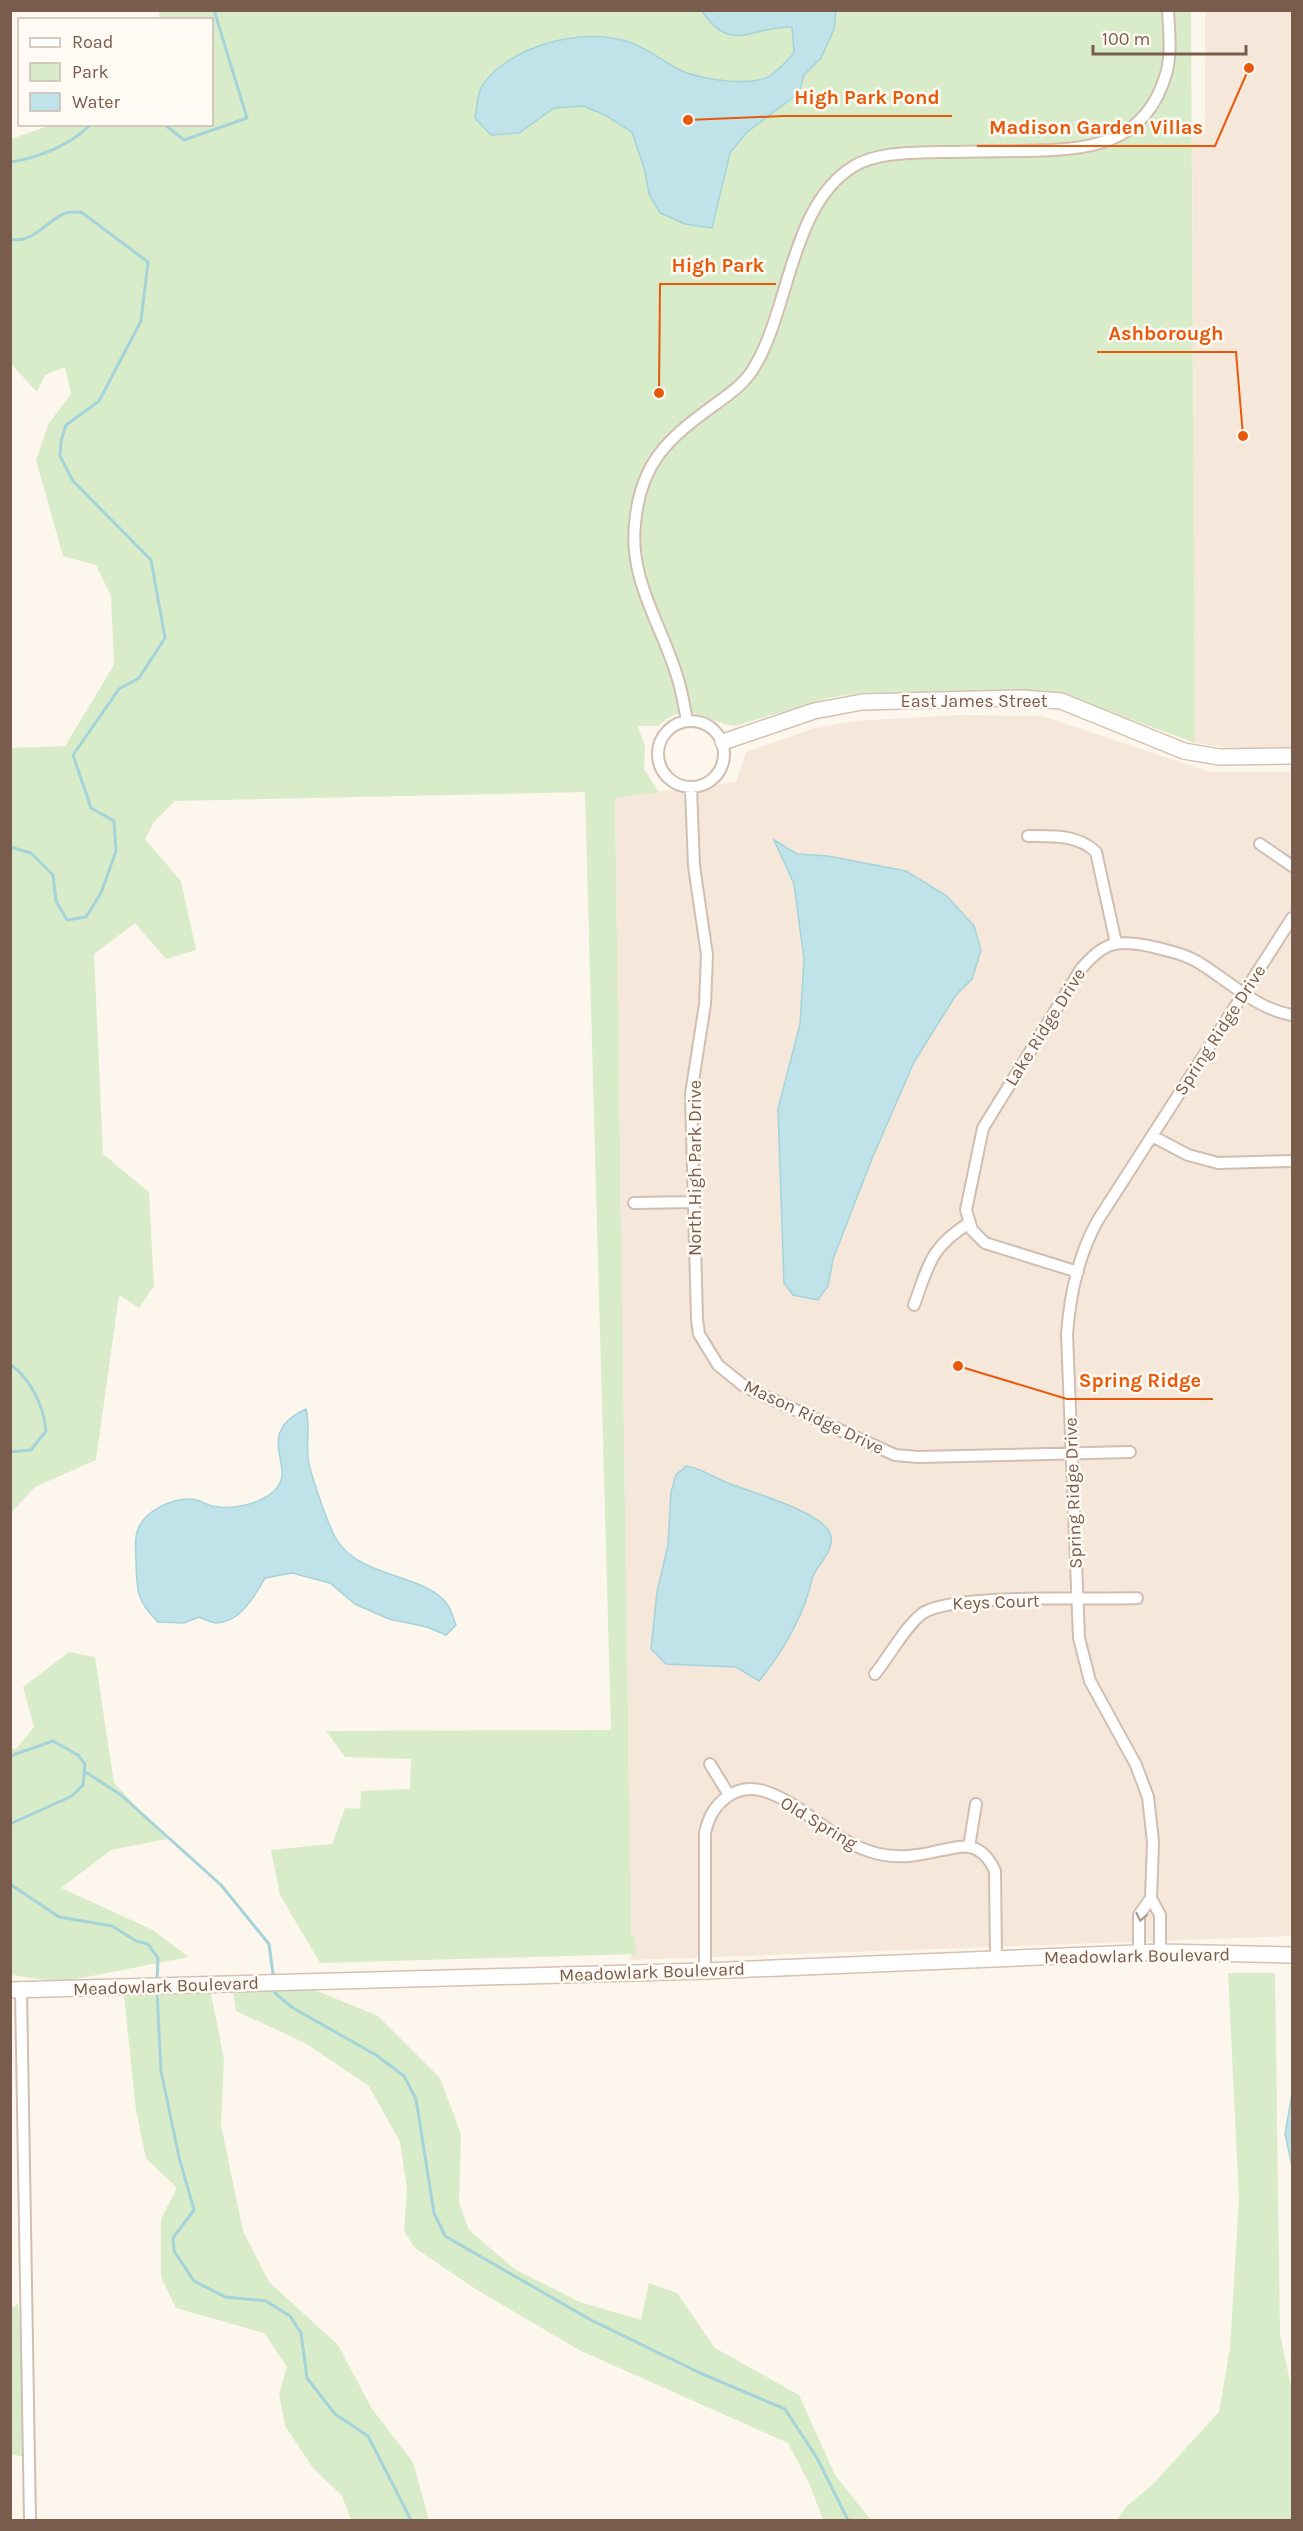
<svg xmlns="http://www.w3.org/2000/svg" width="1303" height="2531" font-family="Karla,sans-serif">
<rect width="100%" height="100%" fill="#fdf6ec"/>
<path fill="#f5e8da" d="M1205,11H1292V749L1252,751L1195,743L1192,129L1205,128Z
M958,715L1042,716L1210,772H1292V1936L631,1960L615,797L736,782L746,752L815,728L854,721Z"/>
<path fill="#d8ecc9" d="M159,11H1191L1195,743L1065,695L1037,690L859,693L829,698L735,726C702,722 690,697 658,726H638L645,747L644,769L659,792L615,798L631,1935L625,1934L634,1936L636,1954L320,1963L280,1895L271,1850L332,1844L345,1808L360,1809L361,1791L410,1789L411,1759L345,1757L326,1731L611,1730L585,792L175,801L154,822L145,839L181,881L196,950L166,959L135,923L94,954L103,1154L149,1192L154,1286L139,1308L119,1295L96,1460L35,1487L11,1513V748L65,746L114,665L111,596L96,565L63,556L36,460L49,423L71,394L65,367L45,375L37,392L11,364V139L51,125L212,124V20L160,19Z
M69,1652L95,1657L114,1783L167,1839L111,1850L61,1888L151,1929L189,1957L61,1982L11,1975V1748L16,1749L34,1727L23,1687Z
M1228,1973H1275L1280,2334L1292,2391V2520H1117L1126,2507L1153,2484L1219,2412L1230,2348L1239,2199Z
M315,1990L378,2016L440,2078L461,2134L459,2203L469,2230L516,2270L580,2302L641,2320L649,2283L677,2293L715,2348L799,2395L835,2475L871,2520H823L810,2485L788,2443L581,2351L477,2290L415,2248L404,2231L407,2189L400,2142L369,2086L305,2043L236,2011L233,1991Z
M211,1993L224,2060L221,2125L243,2231L269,2282L338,2345L372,2409L413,2462L429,2520H351L342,2496L313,2468L285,2426L279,2394L287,2367L264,2333L176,2308L161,2277V2219L177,2188L146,2158L136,2110L124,1996Z
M18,2304L29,2458L11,2454L10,2309Z"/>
<path fill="#bfe3e8" stroke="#a5d3da" stroke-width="1.5" d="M702,11H836L834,29L821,58L804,75L799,93L746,133L730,153L712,228L685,224L660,213L649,194L645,171L632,132L605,115L583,106L554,108L519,133L491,135L475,118C477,109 477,94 482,86C508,46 582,27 626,41C646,47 661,60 678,69C697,79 753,88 771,75C780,69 787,60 794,53L792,27C752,26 731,55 702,11Z
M774,840L797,854L828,856L906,871L947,896L974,926L981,950L972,979L956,995L914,1062L871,1161L833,1259L828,1286L818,1300L793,1295L784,1283L778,1109L800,1024L804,959L794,884Z
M306,1409C311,1427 305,1445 309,1464C312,1478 328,1524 335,1537C358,1579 425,1573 447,1604C451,1609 453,1618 456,1625L446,1635L427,1627L389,1619L355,1604L330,1583L292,1573L265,1578C255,1596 240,1622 217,1623C212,1623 204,1619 199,1617L184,1623L158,1622C136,1600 137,1591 136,1561C136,1551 134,1538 138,1529C145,1511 172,1498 191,1499C198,1499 205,1504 212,1506C231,1510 257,1505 273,1492C301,1469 250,1435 306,1409Z
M686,1466C701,1468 713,1477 728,1483C749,1492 826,1512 831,1536C834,1551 819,1563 813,1576C811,1582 810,1588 808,1594C798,1625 780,1655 759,1681L736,1667L666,1664L651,1649L657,1592L668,1545L671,1492L676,1475Z
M1292,2094V2166L1285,2134Z"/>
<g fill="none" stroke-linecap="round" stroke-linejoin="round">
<path stroke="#a5d3da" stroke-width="3" d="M164,124L184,140L247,118L214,10
M10,162C38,158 71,145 91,124
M10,239C33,245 49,218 66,213C71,212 76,212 81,212L148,262L141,321L99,401L66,425L61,441L60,456L73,481L151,560L165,638L139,678L119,689L73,755L91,808L114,821L116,851L101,893L86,917L67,920L56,901L53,875L31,853L10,847
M10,1364C31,1379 44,1407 46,1431L31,1450L10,1452
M10,1756L53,1741L78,1755L85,1764L83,1785L72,1796L10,1824
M84,1771L121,1795L221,1885L269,1944L273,1974
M10,1884L59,1917L112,1926L136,1941L148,1944L158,1958L157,1981
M157,1991L161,2071L179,2157L194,2210L173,2238L174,2251L194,2281L225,2297L266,2301L290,2316L301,2333L307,2378L335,2414L368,2436L411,2520
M275,1993L293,2008L376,2055L404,2076L416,2099L434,2213L445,2236L591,2320L700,2373L785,2409L817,2458L848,2520"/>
<g stroke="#d1beb0" stroke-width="14">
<path id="street" d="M658 754a33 33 0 1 1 66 0a33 33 0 1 1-66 0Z
M687,721C684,704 681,686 675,670C659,621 629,577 635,524C640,464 667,439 713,406C728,395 746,383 755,366C790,307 791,204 854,166C878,152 911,153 937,152C965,152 994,151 1022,151C1086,150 1145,147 1166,74C1172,54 1169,31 1168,10
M691,788L694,866L707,955L705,1004L691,1094L697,1319L699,1334L718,1365L744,1386L760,1394L895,1455L918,1457L1130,1452
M1028,836C1052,836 1077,834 1096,852L1116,943
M1260,844L1292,866
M1152,1136L1188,1155L1218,1163L1292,1161
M634,1203L694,1202
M1078,1272L985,1243L972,1230L966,1210L983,1128L1081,969C1103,943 1115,939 1149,946C1166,950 1186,954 1201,964C1230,982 1257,1009 1292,1015
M914,1305C929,1264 930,1248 969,1223
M875,1674C888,1658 907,1624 923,1613C954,1593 1092,1600 1137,1598
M710,1764L729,1795
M969,1847L976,1804
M1151,1898L1153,1842L1148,1797L1136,1765L1090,1681L1079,1638L1067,1334C1070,1294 1078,1255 1098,1220L1292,918
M1139,1953V1915L1151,1898L1160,1915V1952
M705,1971V1833C711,1803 736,1781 767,1792C807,1806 834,1844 879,1854C901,1859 921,1855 942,1850C951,1849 961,1845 969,1847C982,1849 990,1860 995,1871L996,1959
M21,1990L30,2520"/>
</g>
<g stroke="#d6c0b0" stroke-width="18">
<path id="secondary" d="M723,742L814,711L862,702L1022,698L1061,701L1184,751L1219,757L1292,756
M10,1990L705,1971L1160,1952L1292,1955"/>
</g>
<use href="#street" stroke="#fff" stroke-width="10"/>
<use href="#secondary" stroke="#fff" stroke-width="15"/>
</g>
<defs><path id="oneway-chevron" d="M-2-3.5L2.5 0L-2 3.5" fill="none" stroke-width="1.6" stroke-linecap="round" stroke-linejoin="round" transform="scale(1.5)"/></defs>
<use stroke="#af9d94" href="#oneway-chevron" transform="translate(1141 1917) rotate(102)"/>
<g text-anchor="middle" stroke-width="5" stroke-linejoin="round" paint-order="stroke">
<g font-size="18" fill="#7a5c4d" stroke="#fffaf3">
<text x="974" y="707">East James Street</text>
<text transform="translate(1045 1027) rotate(-58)" y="6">Lake Ridge Drive</text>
<text transform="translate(1220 1030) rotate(-57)" y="6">Spring Ridge Drive</text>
<text transform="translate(695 1168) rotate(-90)" y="6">North High Park Drive</text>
<text transform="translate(814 1417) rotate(25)" y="6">Mason Ridge Drive</text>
<text transform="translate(1073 1493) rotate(-92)" y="6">Spring Ridge Drive</text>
<text transform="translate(996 1602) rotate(-2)" y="6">Keys Court</text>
<text transform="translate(819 1823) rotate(31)" y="6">Old Spring</text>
<text transform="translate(1137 1956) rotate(-1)" y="6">Meadowlark Boulevard</text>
<text transform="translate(652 1972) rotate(-2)" y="6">Meadowlark Boulevard</text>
<text transform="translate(166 1986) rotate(-2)" y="6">Meadowlark Boulevard</text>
</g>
</g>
<path fill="none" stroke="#e8590c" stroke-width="2" d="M688 120L783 116H952M1249 68L1215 146H977M659 393L660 284H776M1243 436L1236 352H1097M958 1366L1067 1399H1213"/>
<g fill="#e8590c" stroke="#fffaf3" stroke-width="2">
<circle cx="688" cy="120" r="6"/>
<circle cx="1249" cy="68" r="6"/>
<circle cx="659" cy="393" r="6"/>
<circle cx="1243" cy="436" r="6"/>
<circle cx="958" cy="1366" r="6"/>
</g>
<g font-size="20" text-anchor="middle" font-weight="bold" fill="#e8590c" stroke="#fffaf3" stroke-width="5" stroke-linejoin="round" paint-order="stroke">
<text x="867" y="104">High Park Pond</text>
<text x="1096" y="134">Madison Garden Villas</text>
<text x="718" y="272">High Park</text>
<text x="1166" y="340">Ashborough</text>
<text x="1140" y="1387">Spring Ridge</text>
</g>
<rect width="1303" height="2531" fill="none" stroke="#7a5c4d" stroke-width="24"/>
<rect x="18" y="18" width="195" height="108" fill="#fffaf3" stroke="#cabbb1" stroke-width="1.5"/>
<rect x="30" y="38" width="30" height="9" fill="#ffffff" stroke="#cabbb1" stroke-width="1.5"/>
<text x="72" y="48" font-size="18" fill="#7a5c4d">Road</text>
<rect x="30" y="63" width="30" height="18" fill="#d8ecc9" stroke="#cabbb1" stroke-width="1.5"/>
<text x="72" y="78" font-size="18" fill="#7a5c4d">Park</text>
<rect x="30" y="93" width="30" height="18" fill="#bfe3e8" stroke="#cabbb1" stroke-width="1.5"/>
<text x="72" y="108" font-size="18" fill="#7a5c4d">Water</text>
<path d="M1093 45v9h153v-9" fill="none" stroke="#7a5c4d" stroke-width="3"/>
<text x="1102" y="45" font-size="18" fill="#7a5c4d" stroke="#fffaf3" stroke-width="4.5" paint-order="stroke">100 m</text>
</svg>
